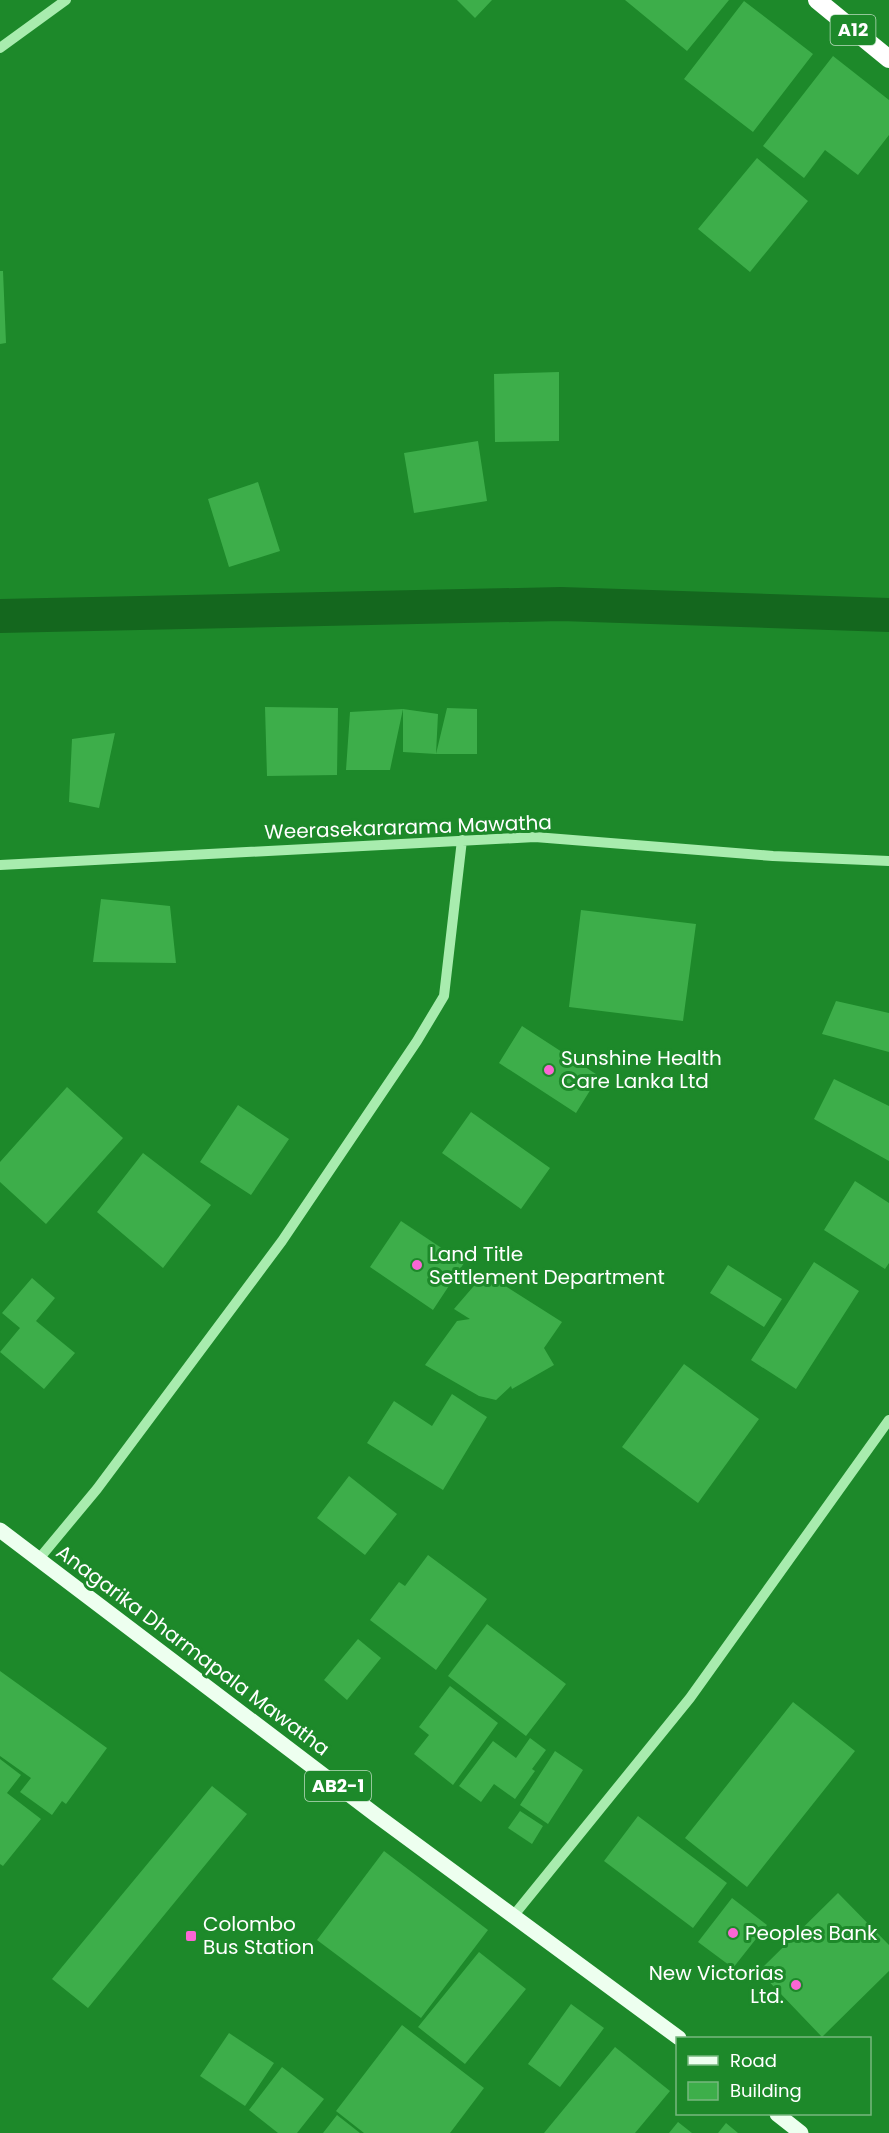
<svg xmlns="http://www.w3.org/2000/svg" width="889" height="2133" font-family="Poppins,sans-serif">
<rect width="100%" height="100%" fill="#1d892a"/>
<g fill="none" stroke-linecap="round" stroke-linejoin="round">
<path stroke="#14671e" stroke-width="34" d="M0,616L561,604L889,615"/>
</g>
<path fill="#3dae4a" d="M457,0H492L475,18Z
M625,0H729L687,51Z
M744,1L813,54L753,132L684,79Z
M833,56L889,100V135L858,175L825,150L804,178L763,146Z
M757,158L808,201L750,272L698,229Z
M0,271H3L6,343L0,344Z
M559,372V441L495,442L494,374Z
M478,441L487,501L414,513L404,453Z
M258,482L280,551L229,567L208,499Z
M265,707L338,708L337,775L267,776Z
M447,708L477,709V754H436Z
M403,709L438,714L436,754L403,752V709L390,770H346L350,712Z
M115,733L99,808L69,802L72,739Z
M101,899L170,906L176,963L93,962Z
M581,910L696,924L683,1021L569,1007Z
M836,1001L889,1013V1052L822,1034Z
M522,1026L599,1076L576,1113L499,1063Z
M834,1079L889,1106V1161L814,1119Z
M67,1087L123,1138L46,1224L0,1182V1162Z
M238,1105L289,1139L251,1195L200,1162Z
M471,1112L550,1168L521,1209L442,1153Z
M143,1153L211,1205L163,1268L97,1212Z
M855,1181L889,1203V1263L885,1269L824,1230Z
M401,1221L464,1263L433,1310L370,1267Z
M814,1262L859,1291L796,1389L751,1360Z
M728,1265L782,1299L764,1327L710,1293Z
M485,1273L562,1322L544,1348L554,1365L512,1389L511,1386L496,1400L479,1396L425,1365L457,1321L470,1319L454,1309Z
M32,1278L55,1298L36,1321L75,1353L44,1389L0,1352L20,1328L2,1313Z
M684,1364L759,1419L698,1503L622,1447Z
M452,1394L487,1417L443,1490L367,1443L394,1401L432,1426Z
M349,1476L397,1514L365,1555L317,1518Z
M428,1555L487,1599L436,1670L370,1620L399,1582L405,1586Z
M487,1624L566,1684L526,1736L448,1676Z
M358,1639L381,1658L347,1700L324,1680Z
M0,1671L107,1748L66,1804L62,1801L52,1815L20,1792L31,1778L0,1756Z
M450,1686L498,1723L453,1785L414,1754L429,1735L419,1727Z
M793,1702L855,1751L747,1887L685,1838Z
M530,1738L546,1750L532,1769L535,1771L515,1799L494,1784L481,1802L459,1786L493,1741L516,1758Z
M555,1751L583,1770L548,1824L520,1805Z
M0,1759L21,1775L7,1793L41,1819L3,1866L0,1864Z
M212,1786L247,1814L88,2008L52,1979Z
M520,1811L543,1826L532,1844L508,1828Z
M638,1816L727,1883L693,1928L604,1861Z
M384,1851L488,1930L421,2018L317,1940Z
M838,1893L889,1945V1971L822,2037L759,1971Z
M732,1898L767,1925L733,1968L698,1942Z
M479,1952L526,1989L465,2064L418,2027Z
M571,2004L604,2028L560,2087L528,2064Z
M402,2025L484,2088L450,2133H364L336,2111Z
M229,2033L274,2063L245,2106L200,2076Z
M615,2047L670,2091L635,2133H544Z
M282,2067L324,2099L297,2133H278L249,2110Z
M337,2115L360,2133H323Z
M678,2122L692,2133H669Z
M726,2123L738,2133H718Z"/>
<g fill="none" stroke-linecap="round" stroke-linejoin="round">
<path stroke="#a8ecae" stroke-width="10" d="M0,48L66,0
M0,865L535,837L773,856L889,861
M38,1560L97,1489L282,1241L417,1041L444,996L462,840
M514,1915L690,1698L889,1420"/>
<path stroke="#edffef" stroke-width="15" d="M0,1530L376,1815L679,2038
M777,2114L801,2133"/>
<path stroke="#fff" stroke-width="18" d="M817,0L889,59"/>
</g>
<g fill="#fb66d4" stroke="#1d892a" stroke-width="2">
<circle cx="549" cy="1070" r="6"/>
<circle cx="417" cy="1265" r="6"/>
<circle cx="733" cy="1933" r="6"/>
<rect x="185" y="1930" width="12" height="12" rx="3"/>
<circle cx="796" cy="1985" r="6"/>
</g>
<g text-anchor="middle" stroke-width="6" stroke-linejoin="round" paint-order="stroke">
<g fill="#1d892a" stroke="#bbdcbf" stroke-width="1.5">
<rect x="830.5" y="15" width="45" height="30" rx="4.5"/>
<rect x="305" y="1771" width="66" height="30" rx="4.5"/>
</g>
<g font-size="18" font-weight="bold" fill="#fff">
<text x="853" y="36">A12</text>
<text x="338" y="1792">AB2-1</text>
</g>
<g font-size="20" fill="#fff" stroke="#1d892a">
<text transform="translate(408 827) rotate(-2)" y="7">Weerasekararama Mawatha</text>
<text transform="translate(193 1650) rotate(37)" y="7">Anagarika Dharmapala Mawatha</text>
</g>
<g font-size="20" fill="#fff" stroke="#1d892a" text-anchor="start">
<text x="561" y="1065">Sunshine Health<tspan x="561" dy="23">Care Lanka Ltd</tspan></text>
<text x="429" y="1261">Land Title<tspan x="429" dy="23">Settlement Department</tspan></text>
<text x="203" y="1931">Colombo<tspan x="203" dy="23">Bus Station</tspan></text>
<text x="745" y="1940">Peoples Bank</text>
<text x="784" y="1980" text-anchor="end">New Victorias<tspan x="784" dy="23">Ltd.</tspan></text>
</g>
</g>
<rect x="676" y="2037" width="195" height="78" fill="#1d892a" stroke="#77b87f" stroke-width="1.5"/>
<rect x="688" y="2056" width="30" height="9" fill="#edffef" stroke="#77b87f" stroke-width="1.5"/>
<text x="730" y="2067" font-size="18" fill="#ffffff">Road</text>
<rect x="688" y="2082" width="30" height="18" fill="#3dae4a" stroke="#77b87f" stroke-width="1.5"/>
<text x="730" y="2097" font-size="18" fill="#ffffff">Building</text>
</svg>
